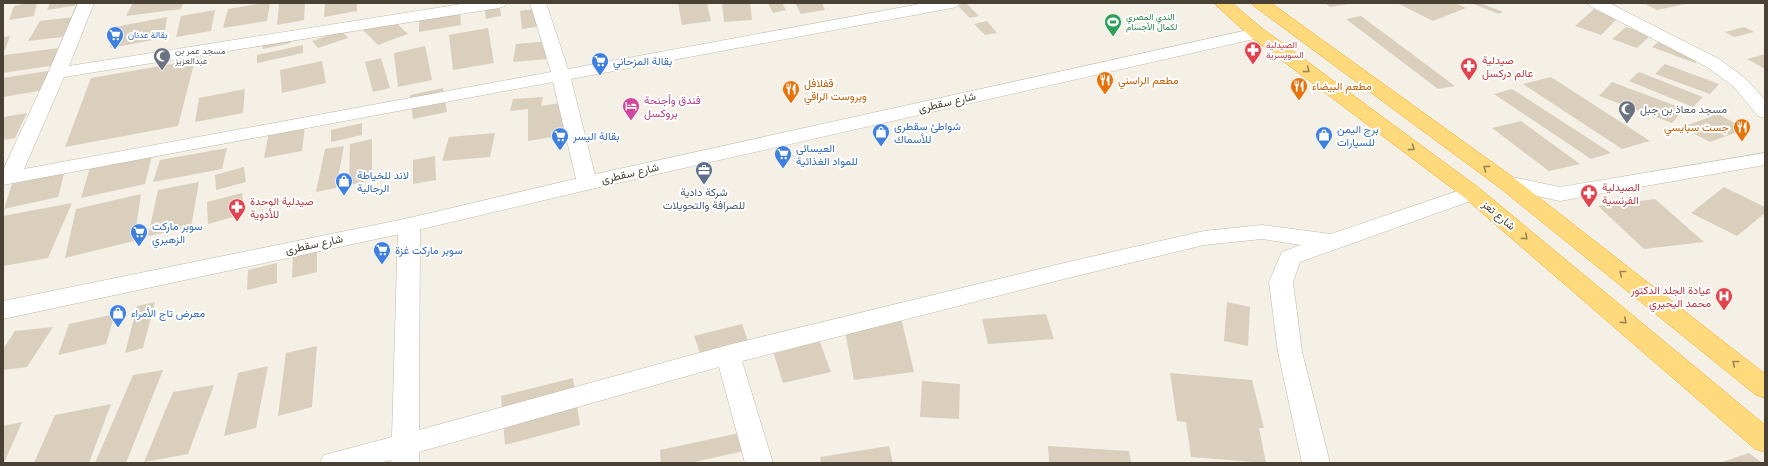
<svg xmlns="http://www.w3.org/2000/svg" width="1768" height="466" font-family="'Noto Sans',Vazirmatn,sans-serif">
<rect width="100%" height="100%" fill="#f4f0e5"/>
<path fill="#dacfbd" d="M28,3H37L34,16L9,20L14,6Z
M50,3H85V4L47,10Z
M133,3H183L181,9L126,16Z
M264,3H270L267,21L223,28L228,9Z
M286,3H305L304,20L277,25L279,4Z
M325,3H357V11L324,17Z
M678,3H707L711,21L682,25Z
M722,3H750L752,20L724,22Z
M768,3H782L786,10L773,13Z
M795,3H822L825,10L801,14Z
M966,3L979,16L970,18L957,5Z
M1325,3H1348V4L1330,7Z
M1403,3H1455L1466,8L1433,21L1399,4Z
M1471,3H1480L1503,12L1499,14Z
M1643,3H1685V4L1657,10Z
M546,7L548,25L522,29L520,11Z
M500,8L501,16L486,19L485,10Z
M1594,9L1618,18L1601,35L1575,26Z
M215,10L211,31L176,37L181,16Z
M460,10L461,25L419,32V17Z
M1361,16L1455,86L1438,89L1346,19Z
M74,17L62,37L28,41L40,21Z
M167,17L164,38L110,48L115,27Z
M391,18L408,34L378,45L361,28Z
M987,21L997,33L985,35L974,24Z
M1626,27L1651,35L1637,48L1612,39Z
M1744,27L1754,32L1734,37L1725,32Z
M488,28L494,63L453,70L449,35Z
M342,31L348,38L318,48L312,41Z
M10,36L5,50H3V37Z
M290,36L291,43L263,49L262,42Z
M1662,39L1705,55L1695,63L1652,47Z
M550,41L549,59L513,62L516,44Z
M303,45V53L257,63V55Z
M425,46L432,80L398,87L394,53Z
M66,47L56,65L3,73V58L5,55Z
M1765,54V69L1747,59Z
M381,58L390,88L373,92L365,62Z
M195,60L178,126L65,147L91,78Z
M322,61L326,83L282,93L280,70Z
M1665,64L1719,84L1710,94L1655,74Z
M66,68L56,88L3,97V78Z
M1639,72L1703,97L1693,107L1629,81Z
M1551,77L1650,141L1622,149L1523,84Z
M1612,82L1684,109L1672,123L1599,96Z
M443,88L447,112L413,119L410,95Z
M245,89L243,113L195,122L199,98Z
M1512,89L1611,153L1591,159L1494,94Z
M543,97L541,106L573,101L576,133L528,141V109L510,111L513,99Z
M27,113L15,138L3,140V117Z
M1718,114L1746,129L1710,142L1682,127Z
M1521,121L1580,164L1549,171L1492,128Z
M362,123V135L331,142V130Z
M305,126L302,151L264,158L269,132Z
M495,133L490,157L442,161L449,137Z
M372,139V180L349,185L350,144Z
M344,146L336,188L316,192L325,149Z
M227,148L222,169L153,182L160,160Z
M153,152L145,184L81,198L91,164Z
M435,156L436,180L413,184V160Z
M244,167L246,182L216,190L215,175Z
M65,170L58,197L4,209L13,181Z
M199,182L191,227L148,236L158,190Z
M1724,187L1765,207V213L1737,236L1691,213Z
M242,193L244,214L208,224L207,202Z
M141,194L134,241L65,258L76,209Z
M1655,199L1704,242L1644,249L1598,206Z
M72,203L48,258L3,266V216Z
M317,250V272L292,278L293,255Z
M277,263V283L247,290L248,270Z
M155,302L143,348L125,353L137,306Z
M1227,302L1250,307L1248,346L1224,341Z
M115,314L106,344L58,355L69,324Z
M1046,314L1054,339L988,344L982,319Z
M901,318L914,372L854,380L844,325Z
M742,324L753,355L705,368L694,336Z
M53,327L27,367L3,370V349L15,331Z
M817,334L831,372L783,383L771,345Z
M317,346L312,407L278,416L286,353Z
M268,366L256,428L224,436L238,373Z
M163,370L126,463H95L133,375Z
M1170,373L1252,380L1264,428H1259L1266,463L1191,457L1186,422L1177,421Z
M573,378L580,425L505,445L501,396Z
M922,381L960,384L959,419L920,417Z
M214,385L188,454L144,462L173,392Z
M111,404L89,463H34L55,415Z
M22,422L4,463H3V426Z
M753,430L757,448L690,463H661L660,450Z
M889,446L893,463H821L820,457Z
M1048,446L1129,451L1131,463H1049Z
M1749,453L1762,463H1719Z"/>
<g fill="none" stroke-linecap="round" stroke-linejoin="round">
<g stroke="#c1b9a7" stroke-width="1">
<path id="minor" d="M78,3H94L69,66L468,3H507L505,6L499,8L64,77L24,169L551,72L530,3H546L568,69L925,3H960L958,6L952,8L571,79L597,183L594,188L587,190L580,188L577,183L553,82L3,185V170L48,73Z
M1588,3H1609L1719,59L1746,79L1765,100V118L1758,116L1734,87L1707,67L1590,6Z
M1765,153V165L1560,201L1500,188L1497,183L1500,178L1507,176L1560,187Z
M1472,186L1479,188L1483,193L1479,198L1300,262L1293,282L1302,352L1330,463H1302L1278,352L1269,282L1282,252L1301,245L1262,239L1204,245L1068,278L742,361L773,463H745L719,367L419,452V463H391V460L379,463H320L324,455L392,437L398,225L401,220L409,218L417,220L420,225L419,430L728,345L1068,262L1204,231L1262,225L1331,234Z"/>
</g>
<g stroke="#c1b9a7" stroke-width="1">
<path id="tertiary" d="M1257,28L1263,29L1266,33L1263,37L587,190L409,232L3,319V301L409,218L587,176Z"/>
</g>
<g stroke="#edaa26" stroke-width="1">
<path id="trunk" d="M1214,3H1232L1263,29L1479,188L1765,425V452L1755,449L1465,198L1251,37Z
M1252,3H1271L1514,178L1765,374V398L1756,395L1500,188L1254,6Z"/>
</g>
<use href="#minor" fill="#fff" fill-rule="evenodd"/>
<use href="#tertiary" fill="#fff" fill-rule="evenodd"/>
<use href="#trunk" fill="#ffda7d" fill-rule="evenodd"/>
</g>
<defs><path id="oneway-chevron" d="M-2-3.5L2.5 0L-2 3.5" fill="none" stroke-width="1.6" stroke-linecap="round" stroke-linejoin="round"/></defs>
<g stroke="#9a8655">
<use href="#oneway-chevron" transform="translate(1307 70) rotate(37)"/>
<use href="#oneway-chevron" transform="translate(1412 148) rotate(37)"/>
<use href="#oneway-chevron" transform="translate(1486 168) rotate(-144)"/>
<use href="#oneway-chevron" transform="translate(1525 237) rotate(40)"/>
<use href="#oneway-chevron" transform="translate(1622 273) rotate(-141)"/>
<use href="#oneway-chevron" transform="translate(1624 321) rotate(40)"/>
<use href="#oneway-chevron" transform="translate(1735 363) rotate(-141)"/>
</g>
<defs>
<g id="stadium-pin" transform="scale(0.9)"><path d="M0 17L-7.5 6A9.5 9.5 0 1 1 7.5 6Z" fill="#2e9e5b" stroke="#fff"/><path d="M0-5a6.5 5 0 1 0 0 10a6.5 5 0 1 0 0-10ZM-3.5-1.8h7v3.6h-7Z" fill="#fff"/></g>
<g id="supermarket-pin" transform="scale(0.9)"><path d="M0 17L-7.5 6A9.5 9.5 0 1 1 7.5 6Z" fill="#3f7fe0" stroke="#fff"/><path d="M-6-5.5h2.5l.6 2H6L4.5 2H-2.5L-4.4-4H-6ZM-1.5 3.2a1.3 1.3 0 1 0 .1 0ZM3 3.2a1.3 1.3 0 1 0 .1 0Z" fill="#fff"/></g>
<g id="pharmacy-pin" transform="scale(0.9)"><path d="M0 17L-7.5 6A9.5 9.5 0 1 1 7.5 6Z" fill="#e0444e" stroke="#fff"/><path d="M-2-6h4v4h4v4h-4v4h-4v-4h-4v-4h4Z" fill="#fff"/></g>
<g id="mosque-pin" transform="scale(0.9)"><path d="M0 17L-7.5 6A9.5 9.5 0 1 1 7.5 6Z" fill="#6b7280" stroke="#fff"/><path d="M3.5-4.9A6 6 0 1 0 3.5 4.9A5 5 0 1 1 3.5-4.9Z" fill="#fff"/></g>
<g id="restaurant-pin" transform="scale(0.9)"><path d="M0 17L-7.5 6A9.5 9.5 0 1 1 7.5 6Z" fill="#e8710a" stroke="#fff"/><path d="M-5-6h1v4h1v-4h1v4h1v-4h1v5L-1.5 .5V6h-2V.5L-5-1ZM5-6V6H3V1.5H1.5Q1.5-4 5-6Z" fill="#fff"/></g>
<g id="hotel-pin" transform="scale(0.9)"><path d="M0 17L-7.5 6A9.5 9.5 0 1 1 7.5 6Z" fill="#d1479c" stroke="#fff"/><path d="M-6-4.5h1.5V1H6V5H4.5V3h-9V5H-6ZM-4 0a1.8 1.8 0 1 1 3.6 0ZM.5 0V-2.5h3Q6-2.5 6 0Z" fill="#fff"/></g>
<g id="shop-pin" transform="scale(0.9)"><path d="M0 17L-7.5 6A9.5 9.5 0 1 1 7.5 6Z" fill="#3f7fe0" stroke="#fff"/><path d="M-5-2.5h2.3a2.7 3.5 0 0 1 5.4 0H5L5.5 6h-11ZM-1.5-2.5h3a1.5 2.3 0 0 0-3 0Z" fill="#fff"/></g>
<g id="office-pin" transform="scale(0.9)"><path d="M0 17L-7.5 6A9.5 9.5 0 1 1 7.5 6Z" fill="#5c6f8a" stroke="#fff"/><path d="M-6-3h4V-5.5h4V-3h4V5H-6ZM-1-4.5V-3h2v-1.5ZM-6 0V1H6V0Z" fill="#fff"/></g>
<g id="hospital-pin" transform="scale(0.9)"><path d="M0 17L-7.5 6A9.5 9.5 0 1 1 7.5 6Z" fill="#e0444e" stroke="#fff"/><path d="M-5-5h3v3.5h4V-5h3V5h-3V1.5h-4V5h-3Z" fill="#fff"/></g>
</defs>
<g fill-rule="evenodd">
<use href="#stadium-pin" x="1113" y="22"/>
<use href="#supermarket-pin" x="115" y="35"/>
<use href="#pharmacy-pin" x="1253" y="50"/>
<use href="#mosque-pin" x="162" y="56"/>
<use href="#supermarket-pin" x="600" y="61"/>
<use href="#pharmacy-pin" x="1469" y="66"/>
<use href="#restaurant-pin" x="1105" y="80"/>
<use href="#restaurant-pin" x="1299" y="86"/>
<use href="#restaurant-pin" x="791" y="89"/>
<use href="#hotel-pin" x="631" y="106"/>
<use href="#mosque-pin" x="1627" y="109"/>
<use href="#restaurant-pin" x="1742" y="127"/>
<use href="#shop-pin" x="881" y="132"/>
<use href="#shop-pin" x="1324" y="135"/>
<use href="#supermarket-pin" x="560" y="136"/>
<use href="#supermarket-pin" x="783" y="154"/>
<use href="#office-pin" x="704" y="170"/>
<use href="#shop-pin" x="344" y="181"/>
<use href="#pharmacy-pin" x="1589" y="193"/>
<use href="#pharmacy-pin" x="237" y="207"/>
<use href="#supermarket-pin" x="139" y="232"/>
<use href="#supermarket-pin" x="382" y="250"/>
<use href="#hospital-pin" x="1724" y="296"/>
<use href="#shop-pin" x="118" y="313"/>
</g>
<g text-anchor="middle" stroke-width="4" stroke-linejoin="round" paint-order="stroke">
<g font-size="9" fill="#27864d" stroke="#fff" text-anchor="start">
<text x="1126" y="20">الندي المصري<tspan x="1126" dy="10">لكمال الأجسام</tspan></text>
</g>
<g font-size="9" fill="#366cbe" stroke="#fff" text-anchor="start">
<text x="128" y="38">بقالة عدنان</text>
</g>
<g font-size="9" fill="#be3a42" stroke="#fff" text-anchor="start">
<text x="1266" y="48">الصيدلية<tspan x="1266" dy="10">السويسرية</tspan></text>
</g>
<g font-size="9" fill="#5b616d" stroke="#fff" text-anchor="start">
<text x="175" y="54">مسجد عمر بن<tspan x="175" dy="10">عبدالعزيز</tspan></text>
</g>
<g font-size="11" fill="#be3a42" stroke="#fff" text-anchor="start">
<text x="1482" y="64">صيدلية<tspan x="1482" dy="13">عالم دركسل</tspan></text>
<text x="1602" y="191">الصيدلية<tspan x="1602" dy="13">الفرنسية</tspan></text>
<text x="250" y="205">صيدلية الوحدة<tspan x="250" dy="13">للأدوية</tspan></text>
<text x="1711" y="294" text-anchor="end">عيادة الجلد الدكتور<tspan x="1711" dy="13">محمد اليحيري</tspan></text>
</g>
<g font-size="11" fill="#366cbe" stroke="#fff" text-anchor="start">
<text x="613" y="65">بقالة المزحاني</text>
<text x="894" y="130">شواطئ سقطرى<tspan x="894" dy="13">للأسماك</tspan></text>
<text x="1337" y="133">برج اليمن<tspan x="1337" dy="13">للسيارات</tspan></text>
<text x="573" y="140">بقالة اليسر</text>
<text x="796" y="152">العيسائي<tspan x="796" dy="13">للمواد الغذائية</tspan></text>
<text x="357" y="179">لاند للخياطة<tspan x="357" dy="13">الرجالية</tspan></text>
<text x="152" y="230">سوبر ماركت<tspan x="152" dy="13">الزهيري</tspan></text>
<text x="395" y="254">سوبر ماركت غزة</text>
<text x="131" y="317">معرض تاج الأمراء</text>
</g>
<g font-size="11" fill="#c56008" stroke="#fff" text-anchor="start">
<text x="1118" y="84">مطعم الراسني</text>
<text x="804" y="87">قفلافل<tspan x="804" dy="13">وبروست الراقي</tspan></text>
<text x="1312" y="90">مطعم البيضاء</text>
<text x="1729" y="131" text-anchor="end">جست سبايسي</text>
</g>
<g font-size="11" fill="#b23c85" stroke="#fff" text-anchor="start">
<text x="644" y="104">فندق وأجنحة<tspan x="644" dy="13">بروكسل</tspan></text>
</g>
<g font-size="11" fill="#484134" stroke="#fff">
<text transform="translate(947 102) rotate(-13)" y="4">شارع سقطرى</text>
<text transform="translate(630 173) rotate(-13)" y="4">شارع سقطرى</text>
<text transform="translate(1499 215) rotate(40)" y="4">شارع تعز</text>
<text transform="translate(314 244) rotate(-12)" y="4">شارع سقطرى</text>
</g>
<g font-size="11" fill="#5b616d" stroke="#fff" text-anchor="start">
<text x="1640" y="113">مسجد معاذ بن جبل</text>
</g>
<g font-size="11" fill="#4e5e75" stroke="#fff">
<text x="704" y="196">شركة دادية<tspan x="704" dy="13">للصرافة والتحويلات</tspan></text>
</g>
</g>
<rect width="1768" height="466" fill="none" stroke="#484134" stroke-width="8"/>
</svg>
